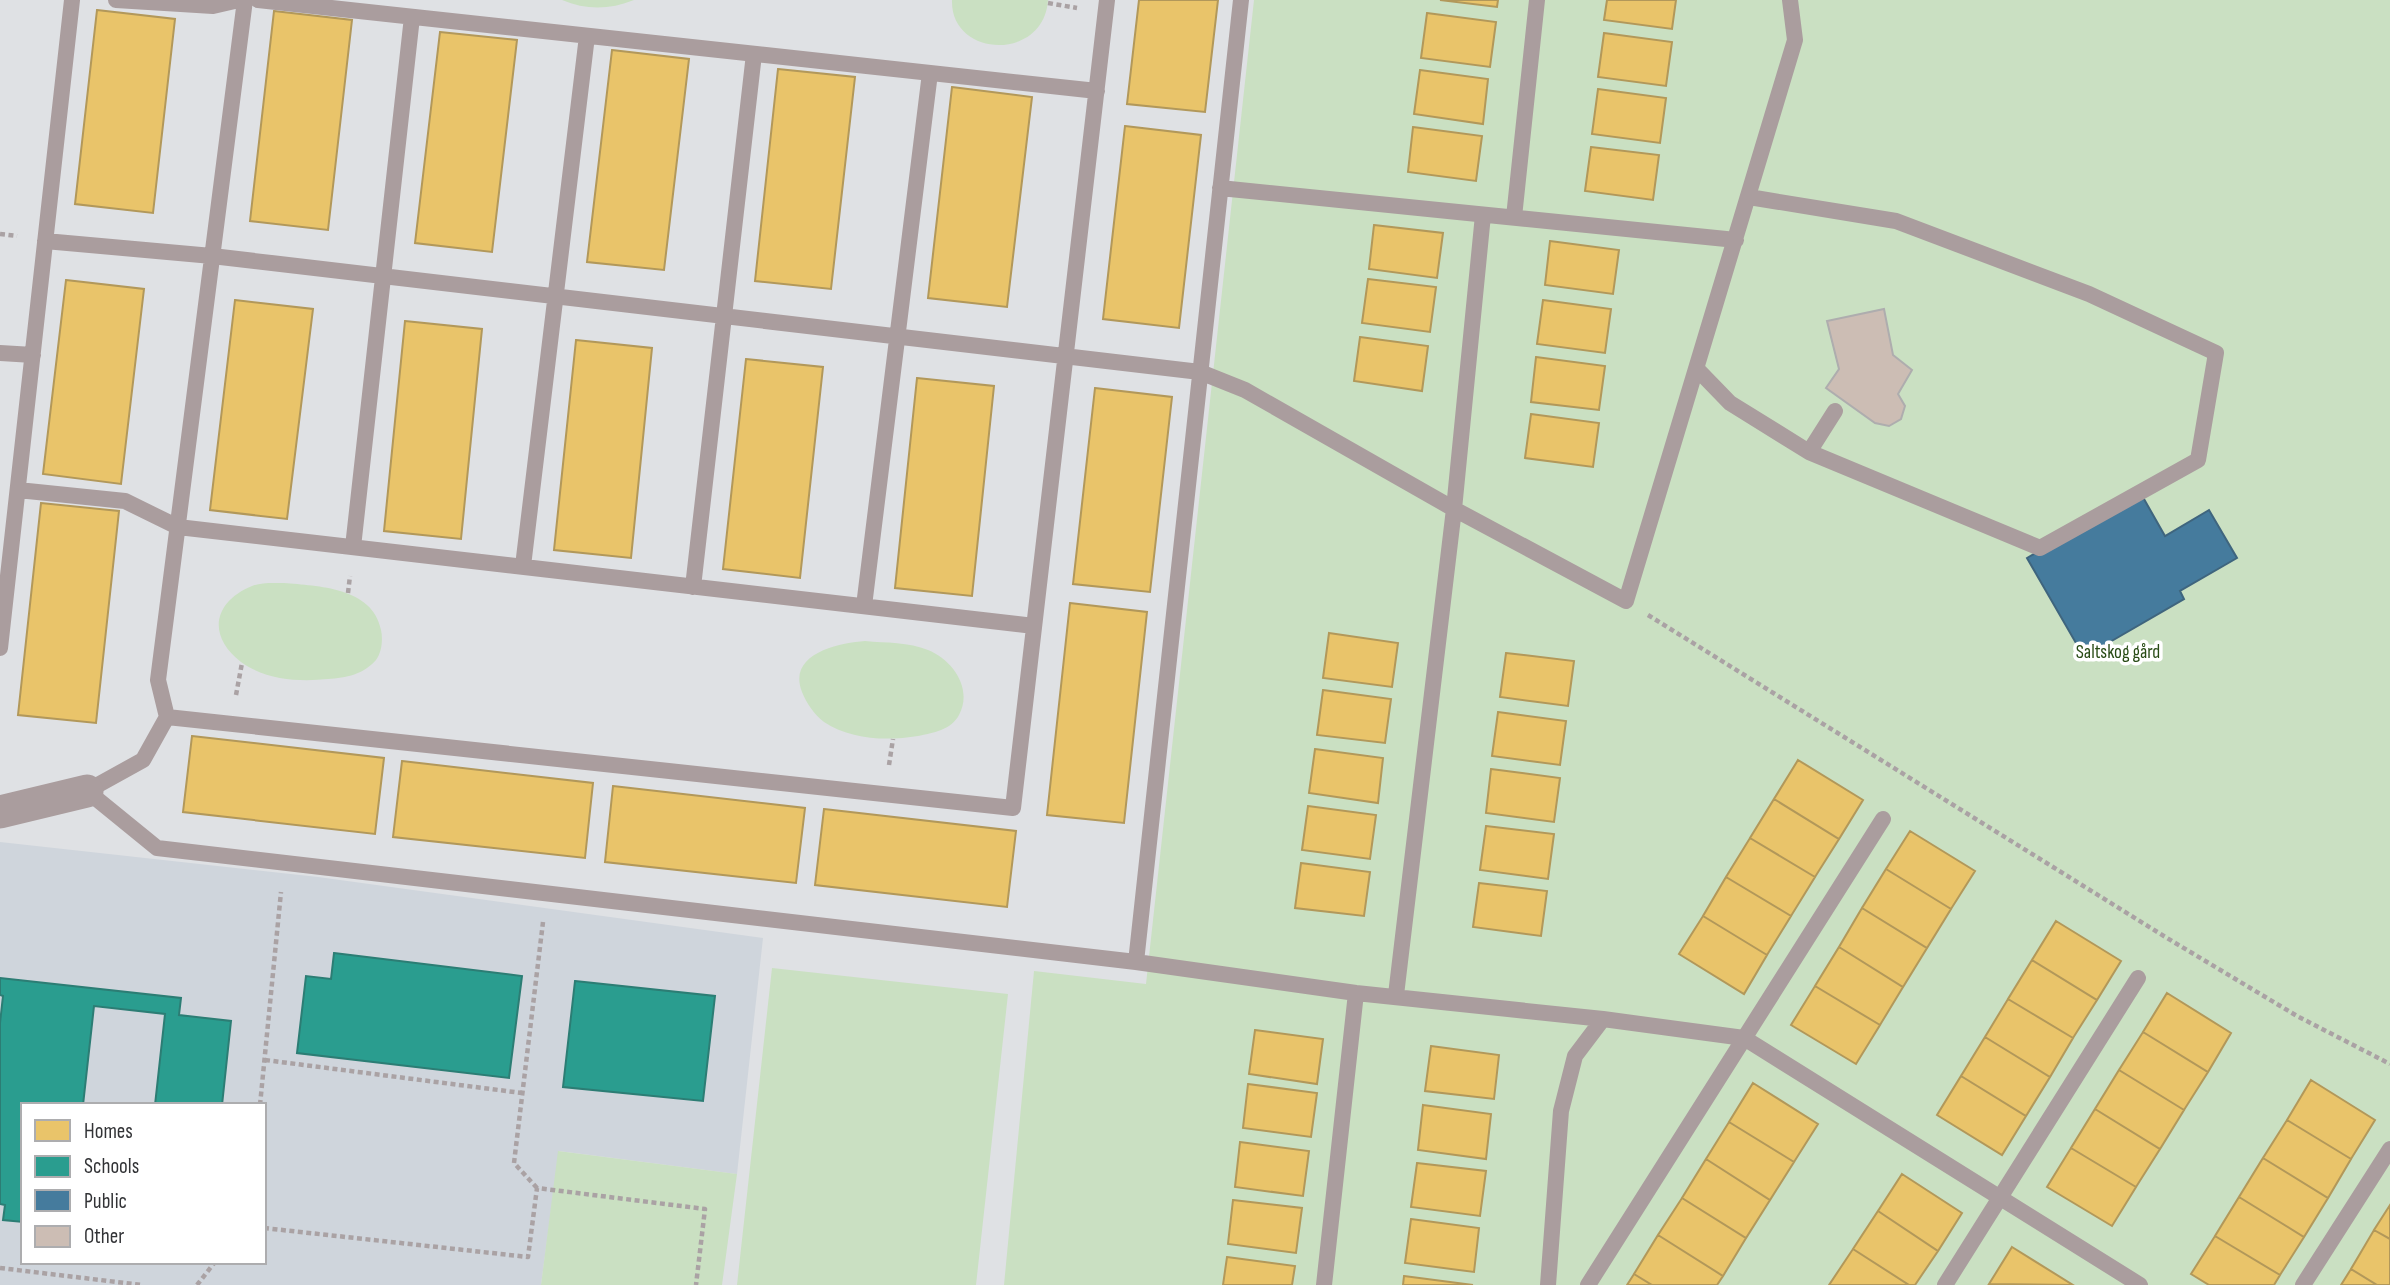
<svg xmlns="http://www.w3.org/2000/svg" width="2390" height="1285" font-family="'Sofia Sans Condensed',sans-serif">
<rect width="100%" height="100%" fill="#dfe1e4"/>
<path fill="#cfd5dc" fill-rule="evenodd" d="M0,842L318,877L763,938L737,1174L559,1151L541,1285H0ZM23,1105H264V1262H23Z"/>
<path fill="#cae0c2" d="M562,0H634C609,10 586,10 562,0Z
M952,0H1048C1044,62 950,58 952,0Z
M1254,0H2390V1285H1004L1034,971L1146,984Z
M284,583C317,586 373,587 381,630C383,639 382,652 376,660C364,674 346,678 328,679C299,682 266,680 241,662C207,636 213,602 252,586C261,582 274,583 284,583Z
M865,641C886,643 909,642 928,650C953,660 973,689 959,715C951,730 933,733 918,736C887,741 851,740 824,722C814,714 807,704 802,692C787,654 838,643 865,641Z
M772,968L1008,994L976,1285H737Z
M558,1151L737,1174L722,1285H541Z"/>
<path fill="#e9c46a" stroke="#b2985a" stroke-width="2" d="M1139,0H1218L1205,112L1127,104Z
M1440,0H1498L1497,7Z
M1607,0H1676L1672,29L1604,20Z
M97,10L175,19L153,213L75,204Z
M274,11L352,20L328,230L250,221Z
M1427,13L1496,22L1490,67L1421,58Z
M440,32L517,40L492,252L415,243Z
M1604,33L1672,42L1666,86L1598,77Z
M612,50L689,59L664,270L587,262Z
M778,69L855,77L831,289L755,281Z
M1420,70L1488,79L1483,124L1414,114Z
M952,87L1032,97L1007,307L928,298Z
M1598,89L1666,98L1660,143L1592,134Z
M1125,126L1201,135L1179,328L1103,319Z
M1413,127L1482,136L1476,181L1408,172Z
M1591,147L1659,155L1653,200L1585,191Z
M1374,225L1443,233L1437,278L1369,269Z
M1550,241L1619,250L1613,294L1545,285Z
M1368,279L1436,287L1430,332L1362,323Z
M66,280L144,289L121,484L43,474Z
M235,300L313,309L287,519L210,510Z
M1543,300L1611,309L1605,353L1537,344Z
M405,321L482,329L461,539L384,531Z
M1360,337L1428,346L1422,391L1354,381Z
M576,340L652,348L631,558L554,550Z
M1536,357L1605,366L1599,410L1531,402Z
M746,359L823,367L800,578L723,569Z
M917,378L994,386L972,596L895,588Z
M1095,388L1172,397L1150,592L1073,584Z
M1531,414L1599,423L1593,467L1525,458Z
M41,503L119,511L96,723L18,715Z
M1070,603L1147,612L1124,823L1047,815Z
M1329,633L1398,643L1392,687L1323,678Z
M1506,653L1574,661L1568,706L1500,697Z
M1323,690L1391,699L1385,743L1317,735Z
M1498,712L1566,721L1560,765L1492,756Z
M192,736L384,758L375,834L183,812Z
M1315,749L1383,758L1378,803L1309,793Z
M1798,760L1863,800L1839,839L1774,799Z
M402,761L593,783L585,858L393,837Z
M1491,769L1560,778L1554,822L1486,813Z
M613,786L805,808L796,883L605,862Z
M1774,799L1839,839L1815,877L1750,838Z
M1308,806L1376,815L1370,859L1302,850Z
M824,809L1016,831L1007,907L815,885Z
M1486,826L1554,834L1548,879L1480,870Z
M1910,831L1975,871L1951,909L1886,869Z
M1750,838L1815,877L1791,916L1726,877Z
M1301,863L1370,872L1364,916L1295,908Z
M1886,869L1951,909L1927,948L1862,908Z
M1726,877L1791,916L1767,955L1703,916Z
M1479,883L1547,891L1541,936L1473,927Z
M1862,908L1927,948L1903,987L1839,947Z
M1703,916L1767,955L1744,994L1679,954Z
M2056,921L2121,961L2097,1000L2032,960Z
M1839,947L1903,987L1880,1025L1815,986Z
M2032,960L2097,1000L2073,1038L2008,999Z
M1815,986L1880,1025L1856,1064L1791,1025Z
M2167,993L2231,1033L2208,1072L2143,1032Z
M2008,999L2073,1038L2050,1077L1985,1037Z
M1255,1030L1323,1039L1317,1084L1249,1074Z
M2143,1032L2208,1072L2184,1110L2119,1070Z
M1985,1037L2050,1077L2026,1116L1961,1076Z
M1431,1046L1499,1055L1494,1099L1425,1091Z
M2119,1070L2184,1110L2160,1149L2095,1109Z
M1961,1076L2026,1116L2002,1155L1937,1115Z
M2311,1080L2375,1120L2351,1159L2287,1120Z
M1753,1083L1818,1124L1794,1162L1729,1122Z
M1248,1084L1317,1093L1311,1137L1243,1128Z
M1423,1105L1491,1114L1486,1159L1418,1150Z
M2095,1109L2160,1149L2136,1187L2071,1148Z
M2287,1120L2351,1159L2328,1198L2263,1158Z
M1729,1122L1794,1162L1770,1200L1706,1159Z
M1240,1142L1309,1151L1303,1196L1235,1187Z
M2071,1148L2136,1187L2112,1226L2047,1187Z
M2263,1158L2328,1198L2304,1237L2239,1197Z
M1706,1159L1770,1200L1746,1238L1682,1198Z
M1417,1163L1486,1171L1480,1216L1411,1207Z
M1902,1174L1962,1213L1938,1251L1878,1211Z
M2239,1197L2304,1237L2280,1275L2215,1236Z
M1682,1198L1746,1238L1723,1276L1658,1235Z
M1233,1200L1302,1208L1296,1253L1228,1244Z
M2390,1205V1239L2374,1230Z
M1878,1211L1938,1251L1915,1285H1909L1853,1249Z
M1411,1219L1479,1228L1474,1272L1405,1263Z
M2374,1230L2390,1239V1285H2377L2351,1269Z
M1658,1235L1723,1276L1717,1285H1652L1634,1274Z
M2215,1236L2280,1275L2274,1285H2209L2191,1274Z
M2012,1247L2073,1285L1989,1284Z
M1853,1249L1909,1285H1829Z
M1227,1257L1295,1266L1292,1285H1223Z
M2351,1269L2377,1285H2341Z
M1634,1274L1652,1285H1627Z
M1404,1276L1473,1285H1403Z"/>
<path fill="#2a9d8f" stroke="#2c7d74" stroke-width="2" d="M334,953L522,976L509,1078L297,1053L306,976L331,979Z
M0,978L181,998L179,1015L231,1021L222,1105H155L165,1014L94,1006L83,1105H23V1222L3,1220L5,1205L0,1204V1023L3,996L0,995Z
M575,981L715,996L703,1101L563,1087Z"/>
<path fill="#457b9d" stroke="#3f657e" stroke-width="2" d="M2140,492L2165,536L2209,510L2237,558L2180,591L2184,599L2084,657L2027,558Z"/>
<path fill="#ccbdb4" stroke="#aeadae" stroke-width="2" d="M1884,309L1893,355L1912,370L1898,394L1905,406L1901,419L1889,426L1875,423L1826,388L1839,369L1827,321Z"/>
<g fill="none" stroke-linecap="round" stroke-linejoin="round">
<path stroke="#aaa2a4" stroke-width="4.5" stroke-dasharray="5 3.5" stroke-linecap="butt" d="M1048,3L1077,8
M0,234L17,236
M348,593L350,576
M1648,615L2167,938L2297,1016L2390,1064
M236,695L242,663
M889,765L893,739
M265,1060L522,1093
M260,1105L281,892
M537,1188L514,1163L543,922
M264,1228L528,1257L537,1188L705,1209L696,1285
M0,1268L142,1285
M197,1285L215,1262"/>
<path stroke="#aa9d9e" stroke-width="16" d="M116,0L213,6L239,0
M245,0L158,680L167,717L1013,808L1107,0
M258,0L1097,91
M1220,188L1736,240
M1514,217L1537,0
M45,241L212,256L1200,372L1245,390L1454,509L1626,601L1795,40L1790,0
M0,353L33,355
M1697,369L1730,403L1809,452L2040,548L2198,460L2216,353L2089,294L1896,221L1749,197
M1809,452L1835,411
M18,490L125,501L178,527L1034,626
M353,547L412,17
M523,566L587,36
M693,587L754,54
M864,606L930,73
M0,648L72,0
M167,717L143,760L87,791L157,848L1136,962L1241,0
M1136,962L1356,993L1603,1019L1744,1038L2140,1285
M1396,995L1454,509L1483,215
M1324,1285L1356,993
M1548,1285L1561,1111L1575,1056L1603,1019
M1588,1285L1883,819
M1945,1285L2138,978
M2303,1285L2390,1149"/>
<path stroke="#aa9d9e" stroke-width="33" d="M0,812L87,791"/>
</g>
<g text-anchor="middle" stroke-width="7" stroke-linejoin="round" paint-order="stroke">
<g font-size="19" fill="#284b15" stroke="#fff">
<text x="2118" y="658">Saltskog gård</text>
</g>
</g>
<rect x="21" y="1103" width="245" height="161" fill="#ffffff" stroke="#adadaf" stroke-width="2"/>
<rect x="35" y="1120" width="35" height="21" fill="#e9c46a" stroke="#adadaf" stroke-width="2"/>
<text x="84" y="1138" font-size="21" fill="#323336">Homes</text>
<rect x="35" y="1156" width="35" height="21" fill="#2a9d8f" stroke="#adadaf" stroke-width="2"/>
<text x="84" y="1173" font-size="21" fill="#323336">Schools</text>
<rect x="35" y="1190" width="35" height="21" fill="#457b9d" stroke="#adadaf" stroke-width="2"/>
<text x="84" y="1208" font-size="21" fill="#323336">Public</text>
<rect x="35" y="1226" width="35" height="21" fill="#ccbdb4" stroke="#adadaf" stroke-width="2"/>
<text x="84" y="1243" font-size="21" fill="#323336">Other</text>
</svg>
